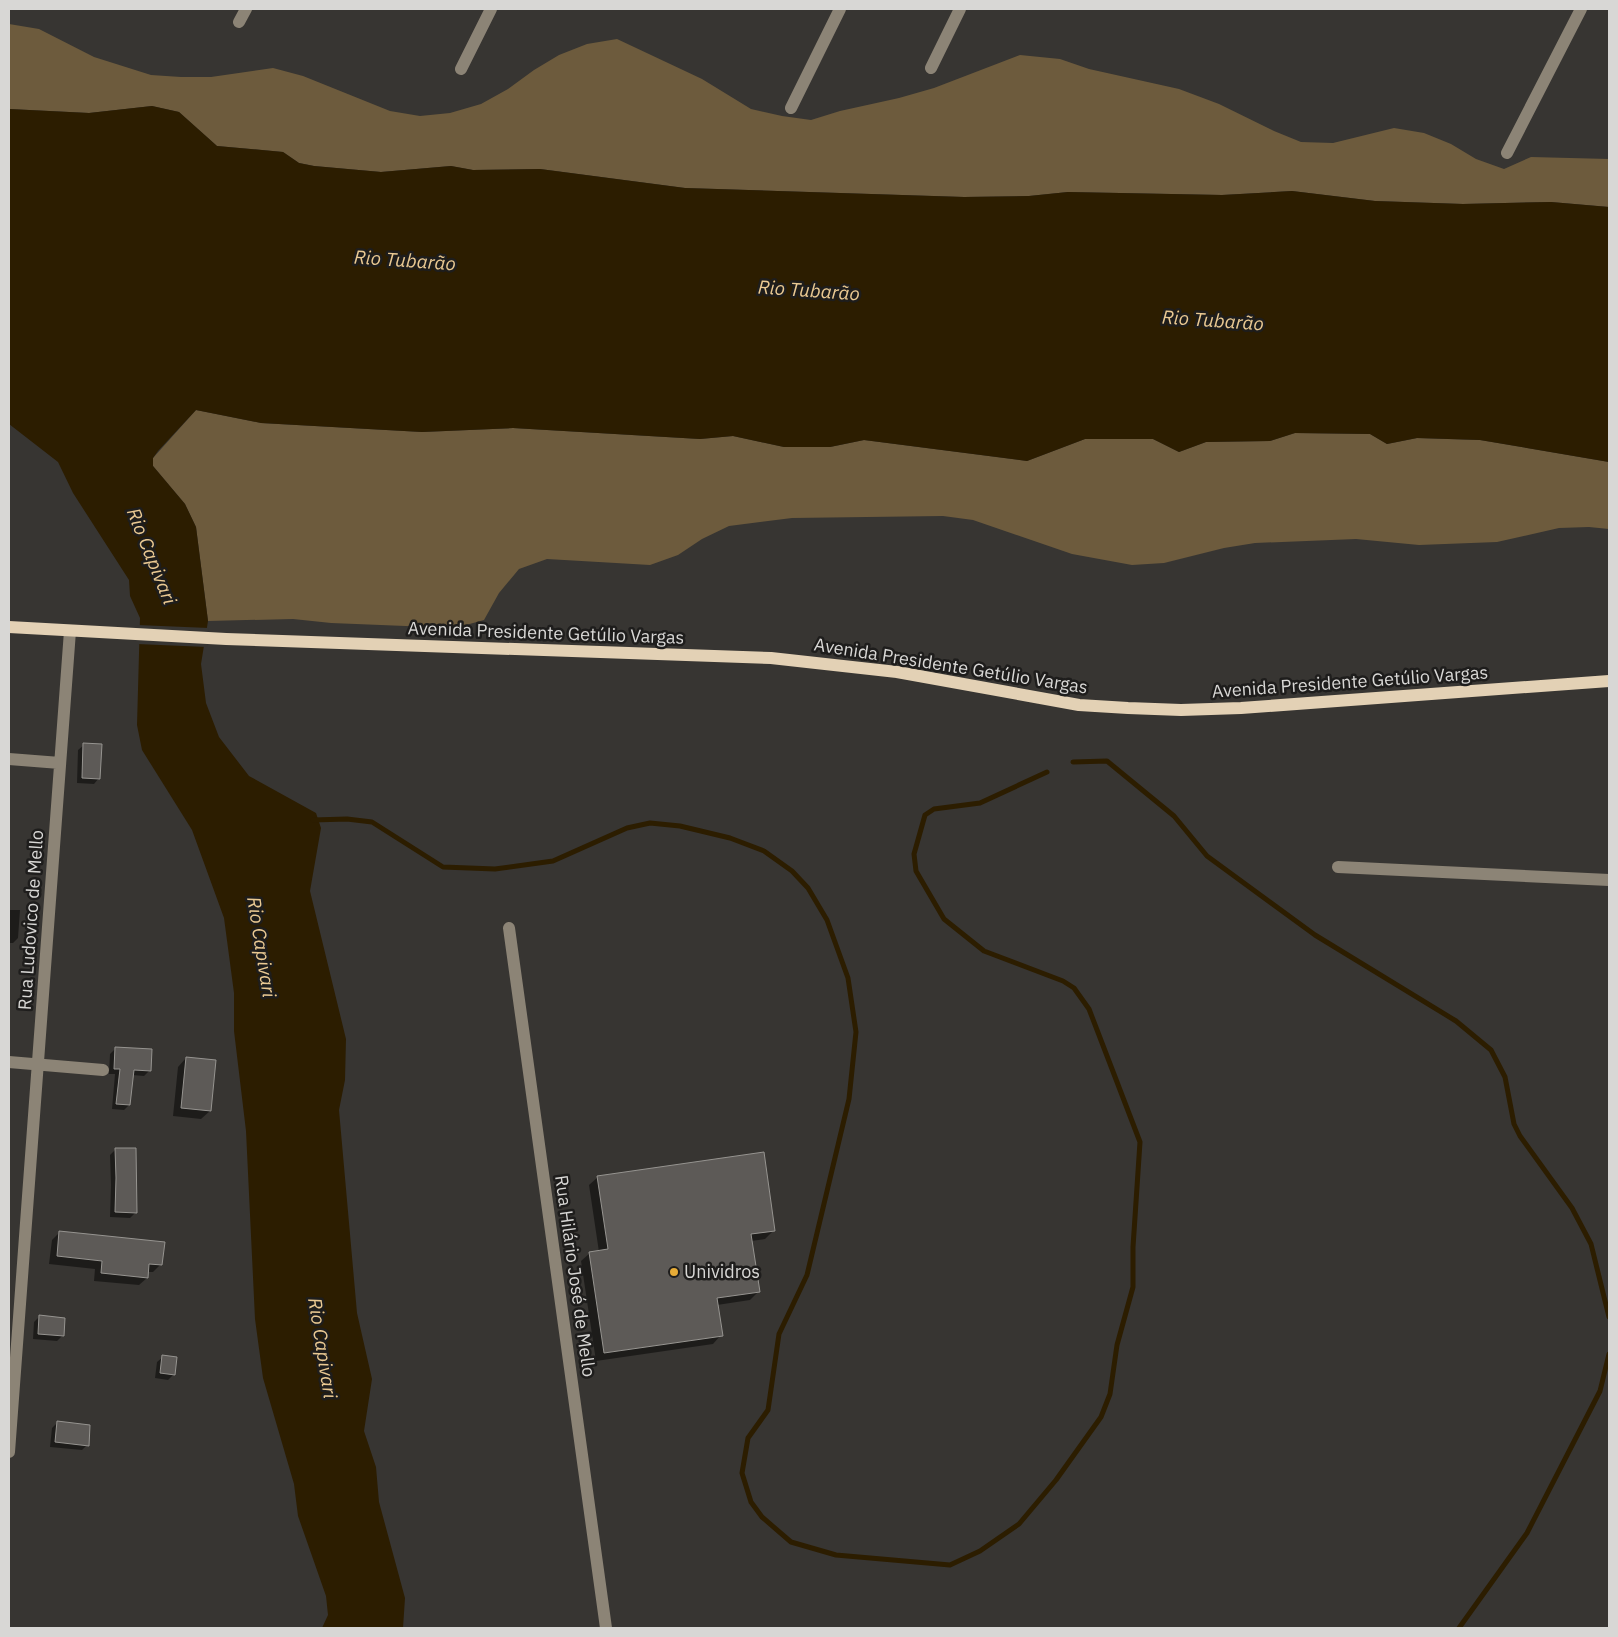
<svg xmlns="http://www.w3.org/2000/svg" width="1618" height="1637" font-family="'IBM Plex Sans',sans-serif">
<rect width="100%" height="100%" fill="#373532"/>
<path fill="#6d5b3d" d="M9,24L39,29L94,57L151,75L181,77H211L273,68L303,76L390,111L420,116L450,113L481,104L508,89L534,70L559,55L587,44L617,39L702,79L751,109L782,116L811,120L840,111L899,98L934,88L1020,55L1060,59L1089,69L1179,89L1219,104L1274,131L1301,142L1333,143L1394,128L1424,133L1451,144L1476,159L1504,169L1531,157L1609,159V207L1551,202L1463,204L1375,201L1292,191L1222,195L1068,192L1029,196L964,197L685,188L540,169L473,170L451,166L381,172L314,166L299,163L283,152L217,146L179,112L152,106L89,113L9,109Z
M196,410L261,423L422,432L513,428L700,439L733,436L784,447H830L864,440L1027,461L1085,439H1153L1179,452L1206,442L1270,441L1295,433L1370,434L1387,444L1417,438L1480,440L1609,462V529L1589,527L1559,528L1497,542L1419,545L1356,539L1255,543L1224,548L1164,563L1132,565L1072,554L973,520L943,516L792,518L729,526L702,539L678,555L650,565L547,559L519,569L499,593L484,620L455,628L331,623L293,619L208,621L196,527L185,504L153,466V458Z"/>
<path fill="#2c1d00" d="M152,106L179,112L217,146L283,152L299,163L314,166L381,172L451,166L473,170L540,169L685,188L964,197L1029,196L1068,192L1222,195L1292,191L1375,201L1463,204L1551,202L1609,207V462L1480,440L1417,438L1387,444L1370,434L1295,433L1270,441L1206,442L1179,452L1153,439H1085L1027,461L864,440L830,447H784L733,436L700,439L513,428L422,432L261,423L196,410L158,451L153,458V466L185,504L196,527L208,621L201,664L206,703L219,737L249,776L316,813L321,828L310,891L346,1039L345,1080L339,1110L357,1313L372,1379L364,1431L376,1467L379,1502L405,1598L403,1628H322L328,1615L326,1596L298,1516L294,1484L263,1378L255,1319L246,1131L234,1031V993L224,918L192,830L142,750L137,725L140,618L130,596L129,580L73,493L58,462L9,424V109L89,113Z"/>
<path fill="#373532" d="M137,625L209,628L207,647L137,644Z"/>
<path fill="#0007" d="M84,745L99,778L94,784L77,783L78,750Z
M9,910H20L18,938L13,943H9Z
M116,1048L150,1070L144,1076L132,1075L129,1105L124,1110L112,1109L115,1074H109L110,1054Z
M186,1058L210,1111L201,1119L173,1116L178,1067Z
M115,1150L136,1212L130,1218L110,1217L111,1185L110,1155Z
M598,1177L774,1230L765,1239L751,1241L758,1292L750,1300L717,1305L721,1335L713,1344L596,1361L581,1261L590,1253L599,1252L589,1185Z
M60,1232L161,1264L153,1272H147V1278L139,1285L94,1281L95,1269L49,1264L52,1240Z
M40,1316L62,1336L57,1341L33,1339L34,1322Z
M163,1357L174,1374L168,1380L155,1378L157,1362Z
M57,1423L87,1445L82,1450L50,1447L52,1428Z"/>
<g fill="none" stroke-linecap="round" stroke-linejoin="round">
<path stroke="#2c1d00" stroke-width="5" d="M1073,762L1107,761L1174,816L1207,856L1315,935L1456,1021L1491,1050L1505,1077L1514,1124L1520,1136L1572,1208L1591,1244L1609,1317
M313,820L347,819L372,822L443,867L495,869L553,861L627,828L650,823L680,826L730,838L764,851L792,871L808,888L827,920L848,978L856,1032L849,1099L807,1275L779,1334L768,1410L748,1438L742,1473L751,1502L762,1517L791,1542L836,1555L950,1565L980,1551L1019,1524L1056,1480L1101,1417L1110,1394L1117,1345L1133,1287V1247L1140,1142L1089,1009L1074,988L1063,981L984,951L944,919L916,871L914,854L925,815L934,809L980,803L1047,772
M1459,1628L1527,1533L1600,1391L1609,1354"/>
</g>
<path fill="#5d5a57" stroke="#969490" d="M83,743L102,744L100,779L82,778Z
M115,1047L152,1049L151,1071L134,1070L130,1105L116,1104L120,1069H114Z
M186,1057L216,1060L211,1111L181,1108Z
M115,1148H136L137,1213L115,1212L116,1178Z
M764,1152L775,1231L751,1234L760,1292L717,1298L723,1336L604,1353L589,1252L608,1249L597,1176Z
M59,1231L165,1242L162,1265L149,1264L148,1278L101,1273L102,1261L57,1256Z
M39,1315L65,1318L64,1336L38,1334Z
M162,1355L177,1357L175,1375L160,1373Z
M57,1421L90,1425L89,1446L55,1442Z"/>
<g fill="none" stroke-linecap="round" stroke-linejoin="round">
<path stroke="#8c8476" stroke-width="12" d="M239,22L246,9
M931,68L960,9
M461,69L491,9
M791,108L840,9
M1507,153L1581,9
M9,759L60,763
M1338,867L1609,880
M509,928L606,1628
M9,1062L103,1070
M9,1452L70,631"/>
<path stroke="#e3d1b5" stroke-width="12" d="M9,627L226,639L771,658L897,672L1079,705L1128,708L1181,710L1241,708L1609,681"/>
</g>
<circle fill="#e7ac37" stroke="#1e1d1c" stroke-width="2" cx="674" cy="1272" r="5"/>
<g text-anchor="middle" stroke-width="5" stroke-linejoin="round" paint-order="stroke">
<g font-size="18" fill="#d8d7d5" stroke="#1e1d1c">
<text transform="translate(546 633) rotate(2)" y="6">Avenida Presidente Getúlio Vargas</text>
<text transform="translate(951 666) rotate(9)" y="6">Avenida Presidente Getúlio Vargas</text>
<text transform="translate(1350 682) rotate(-4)" y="6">Avenida Presidente Getúlio Vargas</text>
<text transform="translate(31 920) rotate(-86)" y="6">Rua Ludovico de Mello</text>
<text transform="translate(575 1276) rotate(82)" y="6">Rua Hilário José de Mello</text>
</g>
<g font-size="18" fill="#d8d7d5" stroke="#1e1d1c" text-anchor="start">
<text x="684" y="1278">Unividros</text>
</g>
<g font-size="19" font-style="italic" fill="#eac992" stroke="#1e1d1c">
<text transform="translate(405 260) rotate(4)" y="7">Rio Tubarão</text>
<text transform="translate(809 290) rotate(4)" y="7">Rio Tubarão</text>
<text transform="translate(1213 320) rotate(4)" y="7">Rio Tubarão</text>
<text transform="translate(152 556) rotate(68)" y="7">Rio Capivari</text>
<text transform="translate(262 947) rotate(81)" y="7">Rio Capivari</text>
<text transform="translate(323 1348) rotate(81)" y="7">Rio Capivari</text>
</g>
</g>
<rect width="1618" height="1637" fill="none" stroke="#d8d7d5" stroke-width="20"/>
</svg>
